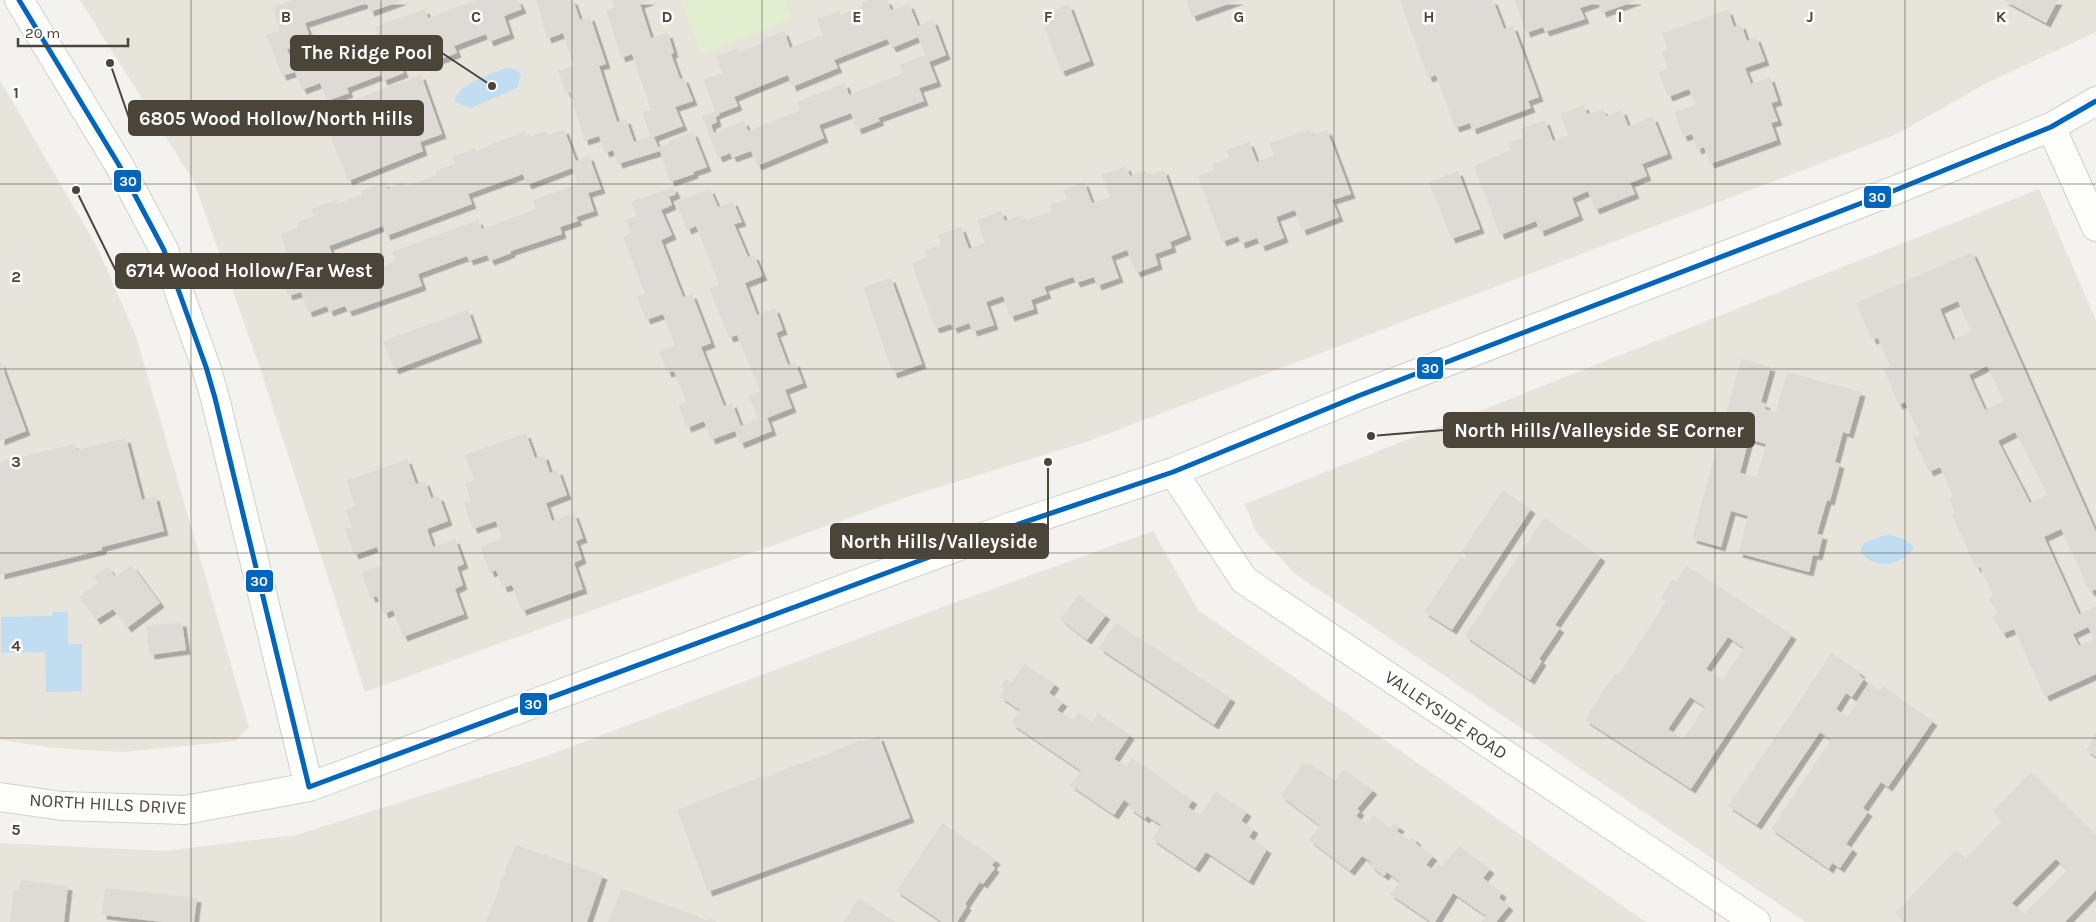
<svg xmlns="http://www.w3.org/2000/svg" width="2096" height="922" font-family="Karla,sans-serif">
<defs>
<filter id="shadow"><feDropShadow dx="4.5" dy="4.5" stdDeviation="0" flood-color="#0004"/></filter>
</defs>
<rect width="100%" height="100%" fill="#f4f2ee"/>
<path fill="#e7e4dc" d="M80,0H2096V32L1985,84L1895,135L1086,442L910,496L365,692L259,365L194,182Z
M0,80L97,247L136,336L249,727L235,741L124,752L54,748L0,740Z
M2039,189L2096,320V922H1805L1294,573L1256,532L1245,504Z
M1153,531L1198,610L1646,922H0V843L164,851L296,835L541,758L948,605Z"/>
<path fill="#e1eecf" d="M680,0H785L793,18L702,55Z"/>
<path fill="#c0ddf1" d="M506,68L515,69L521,74L517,88L471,108L455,102C455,85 492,74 506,68Z
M1885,535C1896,536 1906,538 1913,547C1912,552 1910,553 1906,556C1892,568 1870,566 1860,551L1864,543Z
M53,612H68V644H82V691L46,692L45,652L1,653V617L52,616Z"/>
<path fill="#dedbd6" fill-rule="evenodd" filter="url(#shadow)" d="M291,0H403L370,12L367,3L305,23L309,34L289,41L291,48L287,49L290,57L317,48L320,57L378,36L375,27L425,9L428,18L476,0H518L522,9L504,16L510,34L489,42L486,34L454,46L457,53L435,61L429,44L397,56L404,73L383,81L381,75L347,88L349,93L327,101L320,83L302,90L295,72L282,76L266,35L280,30L273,8Z
M536,0H573L580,20L590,16L606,64L599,66L617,122L626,119L634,142L650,136L642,112L651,110L632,54L621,58L606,10L614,7L612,0H651L640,4L651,38L668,33L674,53L671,54L680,79L684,78L693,101L675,107L683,126L654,137L658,147L670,143L668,141L693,132L707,167L693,172L694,174L670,182L660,151L618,164L613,150L605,153L599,136L584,141L570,92L566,93L558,71L574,66L563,33L547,39Z
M867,0H887L891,10L909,4L918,26L933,20L946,55L929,62L937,82L919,88L924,101L878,118L880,121L857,130L851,113L819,125L824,138L757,166L751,151L732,158L730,153L718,158L702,116L715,111L703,80L722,73L716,57L738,48L739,52L763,43L761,40L784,31L790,48L823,35L817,19L839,11L841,15L863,6L862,2ZM918,37L925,55L899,65L903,73L849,95L845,83L797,102L800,110L748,131L744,121L714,133L711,125L717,122L715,115L738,106L734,97L788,75L792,87L838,68L834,60L887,39L892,48Z
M1186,0H1239L1192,17Z
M1400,0H1493L1504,29L1513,26L1539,97L1528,101L1531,108L1472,130L1470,123L1455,128L1436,75L1428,78Z
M1515,0H1638L1602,13L1598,2L1580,8L1585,19L1545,32L1543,27L1526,33Z
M2003,0H2058L2046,23Z
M1069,5L1090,61L1061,72L1040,15Z
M1728,10L1734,27L1741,24L1747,41L1756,37L1765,61L1745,68L1751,84L1770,77L1778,101L1771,103L1778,121L1771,123L1777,140L1710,164L1704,147L1697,150L1692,134L1683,137L1674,113L1695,105L1689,89L1668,97L1659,72L1668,69L1662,52L1668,50L1662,33Z
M421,75L442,134L420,142L423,151L348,181L325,123L360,110L356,99Z
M1584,105L1587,114L1603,109L1606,116L1622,110L1628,126L1653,117L1668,154L1642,164L1647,176L1630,183L1635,194L1595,210L1588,191L1572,198L1579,216L1540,232L1536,221L1500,235L1474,166L1511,150L1508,143L1523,137L1521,129L1545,120L1553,141L1569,135L1560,114Z
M564,129L576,161L589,156L601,189L588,193L594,211L576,217L578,221L560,227L562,234L511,251V253L490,261L487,255L469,261L467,256L418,274L422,286L348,312L345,306L329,312L327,306L308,313L301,292L288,296L276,260L288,256L280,234L298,227L297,222L314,216L311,209L336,200L337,204L362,195L361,191L385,182L387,189L404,182L406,186L437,175L436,170L455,164L452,157L475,148L476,151L525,131L527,137L545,131L547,136ZM572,168L578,184L533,200L536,209L482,229L478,220L392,252L396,261L341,281L338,271L295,287L290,272L333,256L329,246L383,226L386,236L472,204L468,194L523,174L527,185Z
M1309,129L1312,135L1327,130L1351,194L1332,200L1339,217L1302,231L1295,210L1276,217L1284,238L1261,247L1257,238L1241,244L1238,236L1222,242L1198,176L1215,170L1213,164L1229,158L1226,150L1249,142L1257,162L1274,155L1269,143Z
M1126,166L1130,176L1146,170L1148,176L1164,170L1187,235L1170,242L1172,248L1155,254L1158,265L1136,273L1127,250L1111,256L1119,278L1097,286L1094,277L1076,283L1073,277L1044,287L1047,294L1031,300L1034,309L1010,317L1003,296L986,302L994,325L973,332L969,323L953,329L951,324L935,329L912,263L927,257L925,250L941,245L938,235L961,227L969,249L985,243L977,220L1001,211L1005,221L1021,215L1023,221L1052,211L1049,205L1067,199L1063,190L1084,182L1092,203L1110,197L1102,175Z
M1458,171L1480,229L1451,239L1429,182Z
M673,187L676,194L669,197L672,205L661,210L672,235L661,240L683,297L692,294L711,343L701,347L724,406L732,403L741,426L758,419L749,396L760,391L737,335L729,338L709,288L719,285L696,226L687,230L676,202L710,189L718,207L733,201L742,222L734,224L748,257L754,255L763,276L745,283L757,315L775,308L783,330L776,333L788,365L795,362L803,383L785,390L792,408L767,418L772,431L740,444L735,431L711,440L704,421L687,428L678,405L686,402L674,371L667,373L659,351L675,345L663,314L646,320L637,297L645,294L623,237L631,233L625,220L637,216L631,202Z
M1972,252L2096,532V589L2090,592L2061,529L2044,537L2079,614L2096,606V674L2045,697L2014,629L2002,634L1993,616L1997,614L1989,598L1993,596L1980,567L1976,568L1952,515L1955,513L1949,498L1953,497L1940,467L1929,472L1913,437L1920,435L1905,402L1898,405L1884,369L1890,366L1878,338L1872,340L1856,303ZM1958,301L1971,332L1953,340L1940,309ZM1987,366L2004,401L1985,410L1969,375ZM2015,432L2047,494L2030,503L1998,441ZM2088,627L2094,639L2079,646L2073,634Z
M891,278L922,364L893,374L863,287Z
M468,310L478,338L394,370L383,341Z
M1741,359L1771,367L1761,402L1766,404L1765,409L1776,412L1787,372L1861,392L1849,434L1843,432L1835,462L1840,464L1830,501L1827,500L1817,534L1823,535L1818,556L1813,555L1809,572L1738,553L1748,516L1731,511L1721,547L1692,539ZM1749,439L1766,444L1757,477L1740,473Z
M0,361L26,431L0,441Z
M526,433L535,458L544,455L550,473L558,470L567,495L546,503L552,521L574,513L583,538L576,541L582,559L574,563L583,589L522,611L512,585L503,588L496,570L490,573L480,547L502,539L496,521L473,529L464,503L471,501L465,483L474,480L465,455Z
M126,438L142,500L155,496L164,531L102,547V550L0,575V462L74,444L76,450Z
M407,459L416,484L425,481L431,498L439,496L448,521L427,529L433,547L455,539L464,564L457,567L463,585L455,589L464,614L403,637L393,610L384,614L377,596L371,598L361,573L383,565L377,547L354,555L345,529L352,527L345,510L355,506L346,481Z
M1502,490L1531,509L1452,630L1424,612L1460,557L1465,560L1467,555L1462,552Z
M1544,518L1601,557L1555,625L1560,628L1539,659L1542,661L1530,680L1465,636Z
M132,565L160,603L127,628L113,609L96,620L79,597L98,583L93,577L108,567L115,577Z
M1687,566L1792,635L1691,789L1585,720L1616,672L1619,674L1666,602L1661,598L1673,579L1676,582ZM1728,637L1744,648L1723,680L1706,669ZM1690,697L1705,707L1683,739L1668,729Z
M1079,595L1106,615L1087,640L1060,619Z
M182,622L186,650L150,655L146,626Z
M1116,623L1231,698L1214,725L1099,648Z
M1832,653L1861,673L1859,675L1864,679L1852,697L1846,693L1836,709L1847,717L1869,683L1880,690L1883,686L1933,721L1888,787L1881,782L1863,808L1868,812L1846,844L1853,849L1840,868L1832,863L1829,869L1771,829L1831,740L1820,732L1757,825L1728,806Z
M1024,663L1055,684L1049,693L1063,702L1057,710L1073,720L1078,712L1092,722L1098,713L1130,735L1114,759L1126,766L1132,758L1193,800L1188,807L1200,815L1216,791L1247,812L1241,821L1254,829L1249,837L1267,849L1249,881L1206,852L1195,868L1152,839L1161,825L1147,816L1145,819L1129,808L1131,805L1124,800L1114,815L1070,785L1081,771L1012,724L1020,710L1000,697L1004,690L1001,687L1006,679L1012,682Z
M2096,733V757L2086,750Z
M879,736L910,818L708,892L677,810L763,776L764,778L801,763V764L823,756L860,740L861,742Z
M1303,763L1307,766L1309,763L1335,780L1344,769L1373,790L1357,809L1360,811L1356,816L1367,824L1373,815L1390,828L1394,823L1400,827L1397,831L1409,840L1412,837L1417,841L1415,843L1433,856L1426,865L1434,870L1439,863L1442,866L1459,846L1490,869L1483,878L1502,893L1499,898L1509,906L1496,922H1481L1486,916L1453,893L1435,922H1431L1390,894L1400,882L1387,872L1384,876L1369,865L1371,862L1362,856L1350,871L1309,840L1320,826L1281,796Z
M2031,772L2096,836V890L2065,922H1905L1895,913L1956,850L1965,859L2002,821L1993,811ZM2056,859L2067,870L2024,914L2012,903Z
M942,823L996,860L992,865L995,868L983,884L980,882L965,904L967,906L957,922H942L896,891Z
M516,845L603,875L587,922H487L486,921L501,884L499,882L505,874L506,867Z
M21,880L68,886L64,922H10L14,890L19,891Z
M105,888L197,898L194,922H163L102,915Z
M621,889L698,916L697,917L708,921L709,918L717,922H608Z
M859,898L883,914L896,922H843Z"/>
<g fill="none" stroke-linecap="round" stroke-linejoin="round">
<g stroke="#d2d0cb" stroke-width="30">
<path id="minor" d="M19,0L119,165L164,250L206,367L215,398L309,787
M2051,127L2096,227
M1173,472L1244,580L1756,922
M0,797L62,806L185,810L309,787L1013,526L1173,472L1358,396L1893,191L2051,127L2096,101"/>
</g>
<use href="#minor" stroke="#fdfdfc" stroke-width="28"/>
<g stroke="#fff" stroke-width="9">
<path id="bus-1" d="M19,0L119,165L164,250L206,367L215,398L309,787
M309,787L1013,526L1173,472L1358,396L1893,191L2051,127L2096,101"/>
</g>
<use href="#bus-1" stroke="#0065bd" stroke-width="5"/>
</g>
<path fill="none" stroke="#4b4439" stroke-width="1" stroke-opacity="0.55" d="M191,0V922M381,0V922M572,0V922M762,0V922M953,0V922M1143,0V922M1334,0V922M1524,0V922M1715,0V922M1905,0V922M0,184H2096M0,369H2096M0,553H2096M0,738H2096"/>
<g text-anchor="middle" stroke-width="5" stroke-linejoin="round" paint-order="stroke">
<g font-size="18" fill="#4b4439" stroke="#fff">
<text transform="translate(1446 715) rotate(34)" y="6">VALLEYSIDE ROAD</text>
<text transform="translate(108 804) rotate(3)" y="6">NORTH HILLS DRIVE</text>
</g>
</g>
<g font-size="16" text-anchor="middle" font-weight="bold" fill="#4b4439" stroke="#fff" stroke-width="5" stroke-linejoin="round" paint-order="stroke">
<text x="286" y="22">B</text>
<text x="476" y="22">C</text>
<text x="667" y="22">D</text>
<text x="857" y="22">E</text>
<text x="1048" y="22">F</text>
<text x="1239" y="22">G</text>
<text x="1429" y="22">H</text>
<text x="1620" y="22">I</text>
<text x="1810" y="22">J</text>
<text x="2001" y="22">K</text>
<text x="16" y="98">1</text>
<text x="16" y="282">2</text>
<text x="16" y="467">3</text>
<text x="16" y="651">4</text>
<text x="16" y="835">5</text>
</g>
<path fill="none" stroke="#4b4439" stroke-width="2" d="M492 86L442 53M110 63L129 118M76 190L116 271M1371 436L1444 430M1048 462L1048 541"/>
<g fill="#4b4439" stroke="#fff" stroke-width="2">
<circle cx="492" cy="86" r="5"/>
<circle cx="110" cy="63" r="5"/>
<circle cx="76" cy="190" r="5"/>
<circle cx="1371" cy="436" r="5"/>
<circle cx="1048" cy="462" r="5"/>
</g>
<g fill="#4b4439" stroke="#4b4439" stroke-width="2">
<rect x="291" y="36" width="151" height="34" rx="5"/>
<rect x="129" y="101" width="294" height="34" rx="5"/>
<rect x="116" y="254" width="267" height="34" rx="5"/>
<rect x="1444" y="413" width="310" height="34" rx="5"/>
<rect x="831" y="524" width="217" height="34" rx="5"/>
</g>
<g font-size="19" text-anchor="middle" font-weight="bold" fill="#fff">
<text x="367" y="59">The Ridge Pool</text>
<text x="276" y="125">6805 Wood Hollow/North Hills</text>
<text x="249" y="277">6714 Wood Hollow/Far West</text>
<text x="1599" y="437">North Hills/Valleyside SE Corner</text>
<text x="939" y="548">North Hills/Valleyside</text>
</g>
<g stroke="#fff" stroke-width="2">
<rect x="113" y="169" width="29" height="24" rx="5" fill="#0065bd"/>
<rect x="1863" y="185" width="29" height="24" rx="5" fill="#0065bd"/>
<rect x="1416" y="356" width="28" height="24" rx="5" fill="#0065bd"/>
<rect x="245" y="569" width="29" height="24" rx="5" fill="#0065bd"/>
<rect x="519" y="692" width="29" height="24" rx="5" fill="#0065bd"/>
</g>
<g font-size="14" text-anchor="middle" font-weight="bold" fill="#fff">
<text x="128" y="186">30</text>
<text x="1877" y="202">30</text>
<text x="1430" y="373">30</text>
<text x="259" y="586">30</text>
<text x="533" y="709">30</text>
</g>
<path d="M18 38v8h110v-8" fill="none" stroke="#4b4439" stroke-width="2.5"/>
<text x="25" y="38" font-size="15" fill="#4b4439" stroke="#ffffff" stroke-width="4" paint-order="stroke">20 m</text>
</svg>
